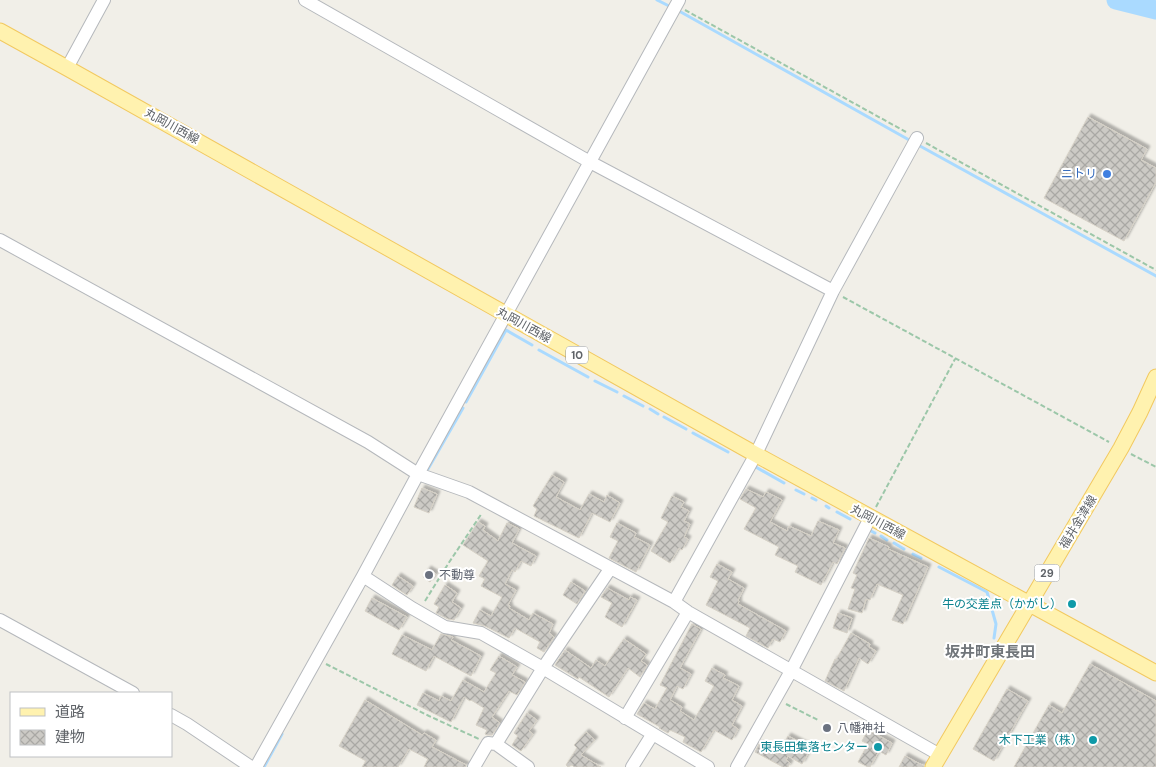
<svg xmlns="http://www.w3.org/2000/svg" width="1156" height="767" font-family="'DM Sans','Noto Sans JP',sans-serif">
<defs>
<pattern id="building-cross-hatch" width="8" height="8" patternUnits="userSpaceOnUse" patternTransform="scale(1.25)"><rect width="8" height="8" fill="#cccac5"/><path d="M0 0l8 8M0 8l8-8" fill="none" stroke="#a9a8a4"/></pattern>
<filter id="shadow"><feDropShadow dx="3" dy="-3" stdDeviation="1" flood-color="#0004"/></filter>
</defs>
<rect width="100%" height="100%" fill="#f1efe8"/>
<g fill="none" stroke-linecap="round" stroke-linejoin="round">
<path stroke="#aadaff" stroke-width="3" d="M657,0L669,6
M679,11L911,141
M920,146L1156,276
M539,350L588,377
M595,381L617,392
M624,396L643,406
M466,402L506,330L532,345
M650,409L658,414
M664,417L686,429
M693,433L728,452
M754,466L784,483
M428,469L463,408
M796,490L804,494
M812,498L816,500
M826,506L829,508
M837,512L850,519
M871,531L875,533
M881,536L887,540
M894,543L904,549
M913,554L921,558
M939,567L987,592L996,624L994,638
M264,767L282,734"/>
<path stroke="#aadaff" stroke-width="19" d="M1116,0L1156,10"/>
</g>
<path fill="url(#building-cross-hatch)" stroke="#d6d1c6" filter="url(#shadow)" d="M1088,117L1147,149L1141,160L1156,168V182L1124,241L1044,198Z
M552,475L564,482L556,497L580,510L589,494L604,502L607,495L620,503L610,522L592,513L579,538L534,516L537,509L533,506Z
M422,488L437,494L429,513L414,507Z
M746,489L763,497L766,492L782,500L770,522L787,531L789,526L811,536L818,521L839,530L833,543L845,548L837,564L833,562L821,585L795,572L798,566L775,555L779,547L744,529L756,508L740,499Z
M672,496L684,502L681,507L689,511L684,521L690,524L684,537L688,539L682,550L679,548L670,563L651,551L668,522L661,518Z
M478,522L485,526L483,530L498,541L507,523L519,529L512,543L536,556L531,566L521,561L515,572L512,570L505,584L516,590L508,605L510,606L509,608L529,620L533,613L553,624L549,633L554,637L544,652L537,648L540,642L515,628L509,638L485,626L473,623L480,610L491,616L502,597L481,586L485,579L479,576L488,561L463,545Z
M617,523L636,533L634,537L650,545L636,572L609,558L618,541L610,537Z
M869,538L889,547L888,549L928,567L903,624L892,620L903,595L877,584L870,600L866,599L862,613L848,609L855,589L851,588L857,575L853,573Z
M717,564L732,572L728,579L744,588L738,600L739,601L738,604L786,631L780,642L773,639L768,648L746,636L750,628L706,605L718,581L710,577Z
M428,569L436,574L430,582L423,577Z
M398,576L413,586L407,595L392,585Z
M571,582L585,591L577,604L563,595Z
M445,585L457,593L452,602L461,608L454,620L448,619L436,613L439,607L434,604Z
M607,588L629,600L630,597L637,600L622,627L605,617L612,603L601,597Z
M372,598L407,617L399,630L365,611Z
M838,613L852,618L847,633L833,628Z
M692,624L701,629L680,668L691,674L683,689L677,686L670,700L682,707L680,711L694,720L714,686L705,681L712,668L725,675L723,678L739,686L732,700L742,706L732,725L738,729L732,740L714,730L701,752L683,742L685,737L670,730L668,733L659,728L660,727L637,714L644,703L655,709L667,688L660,685Z
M851,633L870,644L869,647L876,651L868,664L859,658L844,691L825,681L835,659L836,660Z
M441,634L453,637L451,640L481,656L471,676L434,656L426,671L392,654L402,635L432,650Z
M624,639L646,654L641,661L647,665L640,677L628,668L609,697L579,677L578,679L555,665L565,650L591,668L596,660L605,666Z
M499,656L517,667L512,675L525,682L517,695L509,691L492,717L500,723L492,735H487L485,734L487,730L476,725L484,708L471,700L470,701L464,697L451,722L417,705L423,693L439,701L441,696L451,701L463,680L484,692L496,673L490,670Z
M1090,664L1156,701V767H1014L1049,705L1062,713Z
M1007,689L1028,701L994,761L973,749Z
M365,700L422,735L424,733L436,740L432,747L466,765V767H424L428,759L409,749L398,767H362L366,761L339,746Z
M527,713L537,720L529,731L533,734L521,751L512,745L518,736L514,733Z
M868,730L892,743L886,755L879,751L870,767H868L858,762L868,744L862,741Z
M586,732L595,740L581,755L601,767H574L572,765L568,767L566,765L577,748L574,745Z
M788,736L811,748L802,764L788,756L786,760L790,763L788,767H783L755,752L759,744L777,755Z
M905,756L924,766V767H899Z"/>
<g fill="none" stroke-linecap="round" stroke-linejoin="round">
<g stroke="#b5b8bc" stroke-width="14">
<path id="minor" d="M305,0L590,162L833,291
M67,68L104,0
M0,240L368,442L418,474L469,492L674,602L688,612L940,755
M363,576L412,608L445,627L481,633L543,668L708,767
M674,602L756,454L833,291L917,138
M0,620L133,693
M171,715L187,724L251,767
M625,718L688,612
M496,744L528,767
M256,767L363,576L418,474L679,0
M474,767L488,743L496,744L543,668L610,569
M632,767L652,735
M737,767L791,671L870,518"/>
</g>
<g stroke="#f2c960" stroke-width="17">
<path id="major" d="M0,31L67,68C296,197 525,326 755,454C888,528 1023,599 1156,673
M933,767L1121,448L1140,412L1156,377"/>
</g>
<path stroke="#9cc7a9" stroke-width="2" stroke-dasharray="5 2.5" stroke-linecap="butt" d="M685,10L906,132
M926,143L1156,270
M843,297L1109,442
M1131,454L1156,467
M876,507L955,359
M425,601L448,564L482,513
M326,664L429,716L479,739
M786,704L818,720"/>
<use href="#minor" stroke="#fff" stroke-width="12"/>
<use href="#major" stroke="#fff2af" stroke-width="15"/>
</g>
<circle fill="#3f7fe0" stroke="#fff" stroke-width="2" cx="1107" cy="174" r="5"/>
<g fill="#6b7280" stroke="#fff" stroke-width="2">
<circle cx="429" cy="575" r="5"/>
<circle cx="827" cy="728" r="5"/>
</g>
<g fill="#0f9aa8" stroke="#fff" stroke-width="2">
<circle cx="1072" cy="604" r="5"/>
<circle cx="1093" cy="740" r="5"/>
<circle cx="878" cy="747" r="5"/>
</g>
<g text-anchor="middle" stroke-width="4" stroke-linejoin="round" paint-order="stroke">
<g fill="#fff" stroke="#8f9295" stroke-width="1">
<rect x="566" y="346.5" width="22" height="17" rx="4"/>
<rect x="1034.5" y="564.5" width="25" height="17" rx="4"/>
</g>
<g font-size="11" font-weight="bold" fill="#5f6368">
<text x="577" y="359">10</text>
<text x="1047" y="577">29</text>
</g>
<g font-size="12" fill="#5f6368" stroke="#fff">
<text transform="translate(172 126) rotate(29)" y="4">丸岡川西線</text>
<text transform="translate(524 325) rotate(29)" y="4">丸岡川西線</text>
<text transform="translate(878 522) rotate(28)" y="4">丸岡川西線</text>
<text transform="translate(1078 522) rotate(-59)" y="4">福井金津線</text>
</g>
<g font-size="12" fill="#366cbe" stroke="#fff" text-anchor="end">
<text x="1097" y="178">ニトリ</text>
</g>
<g font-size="12" fill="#5b616d" stroke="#fff" text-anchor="start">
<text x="439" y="579">不動尊</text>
<text x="837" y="732">八幡神社</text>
</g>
<g font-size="12" fill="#0d838f" stroke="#fff" text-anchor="end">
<text x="1062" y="608">牛の交差点（かがし）</text>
<text x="1083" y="744">木下工業（株）</text>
<text x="868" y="751">東長田集落センター</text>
</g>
<g font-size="15" font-weight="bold" fill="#70757a" stroke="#fff">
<text x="990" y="657">坂井町東長田</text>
</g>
</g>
<rect x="10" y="692" width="162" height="65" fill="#ffffff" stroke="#bfc1c3"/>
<rect x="20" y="708" width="25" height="8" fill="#fff2af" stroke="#bfc1c3"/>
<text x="55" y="717" font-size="15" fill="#5f6368">道路</text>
<rect x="20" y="730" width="25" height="15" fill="url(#building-cross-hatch)" stroke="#bfc1c3"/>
<text x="55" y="742" font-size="15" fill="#5f6368">建物</text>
</svg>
